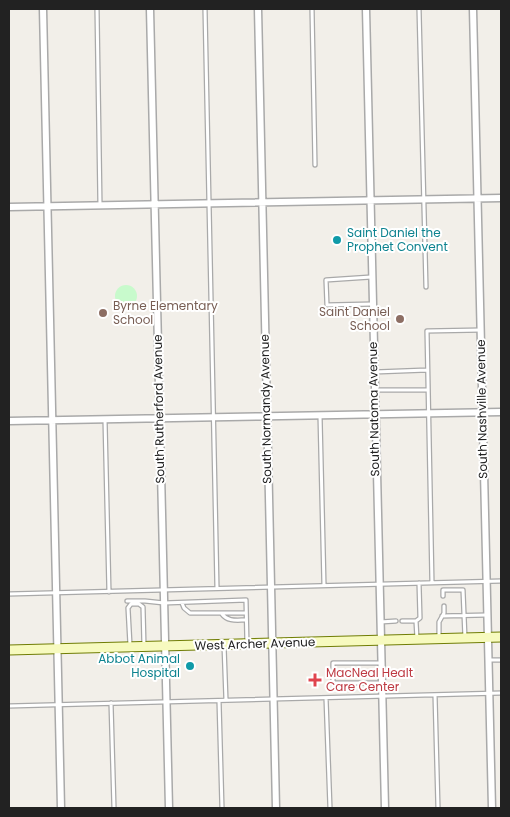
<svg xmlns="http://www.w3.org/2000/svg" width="510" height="817" font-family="Poppins,sans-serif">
<rect width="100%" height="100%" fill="#f2efe9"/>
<path fill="#c8facc" d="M115 296a11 11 0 1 1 22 0a11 11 0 1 1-22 0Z"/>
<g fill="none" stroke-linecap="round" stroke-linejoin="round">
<g stroke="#a9a9a9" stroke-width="5.5">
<path id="service" d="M97,9L100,205
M205,9L217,588
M312,9L315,165
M419,9L426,287
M371,277L326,280L327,305L372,304
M375,372L427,370
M376,390H428
M320,416L324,585
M105,420L109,592
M432,583L427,331L481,330
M9,594L501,581
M443,596V590H463L465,638
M127,601H145L164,603L246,600L247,644
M182,603L184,608L190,613H246
M222,614C228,622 237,620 246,620
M442,616L486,615
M402,621H416
M380,622L396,621
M439,636V622L444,613V606
M417,639L416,621L420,618L419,583
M130,645L128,608L131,604H139L143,607L144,646
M224,645L226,700
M488,660H501
M380,663H333V683H381
M435,695L438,808
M326,698L330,808
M219,701L222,808
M111,703L114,808
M9,706L501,693"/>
</g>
<g stroke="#a9a9a9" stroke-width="9">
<path id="minor" d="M43,9L61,808
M150,9L169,808
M258,9L276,808
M366,9L385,808
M473,9L492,808
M9,207L501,198
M9,421L501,412"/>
</g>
<g stroke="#707d05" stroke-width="11">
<path id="secondary" d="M9,650L501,637"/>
</g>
<use href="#service" stroke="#fff" stroke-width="3"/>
<use href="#minor" stroke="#fff" stroke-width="6"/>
<use href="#secondary" stroke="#f7fabf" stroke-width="9"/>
</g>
<g fill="#0f9aa8" stroke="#fff" stroke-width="2">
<circle cx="337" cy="240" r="5"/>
<circle cx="190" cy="666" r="5"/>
</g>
<g fill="#8d6e63" stroke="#fff" stroke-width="2">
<circle cx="103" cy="313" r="5"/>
<circle cx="400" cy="319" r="5"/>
</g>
<path fill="#e0444e" stroke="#fff" stroke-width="2" d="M312.5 672.5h5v5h5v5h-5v5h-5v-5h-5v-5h5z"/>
<g text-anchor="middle" stroke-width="4" stroke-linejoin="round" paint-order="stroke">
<g font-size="12" fill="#0d838f" stroke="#fff" text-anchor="start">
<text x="347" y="237">Saint Daniel the<tspan x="347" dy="14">Prophet Convent</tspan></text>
<text x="180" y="663" text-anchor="end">Abbot Animal<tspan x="180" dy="14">Hospital</tspan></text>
</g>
<g font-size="12" fill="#785e54" stroke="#fff" text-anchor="start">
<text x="113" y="310">Byrne Elementary<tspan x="113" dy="14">School</tspan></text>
<text x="390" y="316" text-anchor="end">Saint Daniel<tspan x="390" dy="14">School</tspan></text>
</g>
<g font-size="12" fill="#222" stroke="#fff">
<text transform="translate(159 409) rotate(-91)" y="4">South Rutherford Avenue</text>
<text transform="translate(266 409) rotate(-91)" y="4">South Normandy Avenue</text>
<text transform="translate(374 409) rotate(-91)" y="4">South Natoma Avenue</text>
<text transform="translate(482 409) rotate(-91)" y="4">South Nashville Avenue</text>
<text transform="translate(255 644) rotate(-2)" y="4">West Archer Avenue</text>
</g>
<g font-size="12" fill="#be3a42" stroke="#fff" text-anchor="start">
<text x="326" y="677">MacNeal Healt<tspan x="326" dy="14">Care Center</tspan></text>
</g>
</g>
<rect width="510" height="817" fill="none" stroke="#222222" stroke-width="20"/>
</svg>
